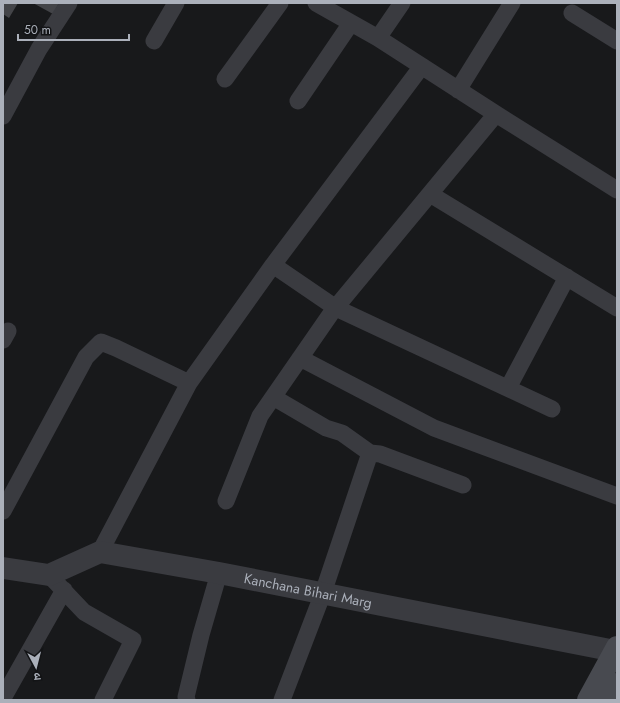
<svg xmlns="http://www.w3.org/2000/svg" width="620" height="703" font-family="Jost,'Noto Sans Devanagari',sans-serif">
<rect width="100%" height="100%" fill="#18191b"/>
<path fill="#434448" d="M3,3H18L9,18L3,14Z
M33,3H59L53,14Z"/>
<g fill="none" stroke-linecap="round" stroke-linejoin="round">
<path stroke="#3a3b40" stroke-width="17" d="M316,3L378,38L496,114L617,190
M572,13L617,41
M378,38L402,3
M154,41L176,3
M225,79L280,3
M458,90L512,3
M298,101L351,23
M3,116L39,49L69,3
M430,194L617,308
M273,265L336,308L552,409
M3,340L8,331
M300,358L434,428L617,496
M508,388L567,277
M273,397L326,428L342,433L370,453L380,454L463,485
M226,501L260,416L332,312L496,114
M3,511L86,357L101,342L116,348L189,383
M100,552L189,383L273,265L422,66
M49,575L84,612L133,640L103,700
M3,698L64,590
M187,700L186,697L201,635L219,573
M282,700L323,593L370,453"/>
<path stroke="#3a3b40" stroke-width="22" id="s1" d="M3,568L49,575L100,552L219,573L615,651"/>
<path stroke="#484a50" stroke-width="22" d="M588,700L617,647
M609,700L617,684"/>
</g>
<g text-anchor="middle" stroke-width="3.5" stroke-linejoin="round" paint-order="stroke">
<g font-size="14" fill="#abb0ba" stroke="#131416">
<text dy="5" stroke="none"><textPath href="#s1" startOffset="314">Kanchana Bihari Marg</textPath></text>
</g>
</g>
<rect width="620" height="703" fill="none" stroke="#abb0ba" stroke-width="8"/>
<g transform="translate(36 667) rotate(173)" stroke="#131416" stroke-width="3" paint-order="stroke">
<path d="M0-3L7 15L0 10L-7 15Z" fill="#abb0ba"/>
<text y="-6" font-size="11" font-weight="bold" text-anchor="middle" fill="#abb0ba">उ</text>
</g>
<path d="M18 34v6h111v-6" fill="none" stroke="#abb0ba" stroke-width="2"/>
<text x="24" y="34" font-size="12" fill="#abb0ba" stroke="#131416" stroke-width="3" paint-order="stroke">50 m</text>
</svg>
